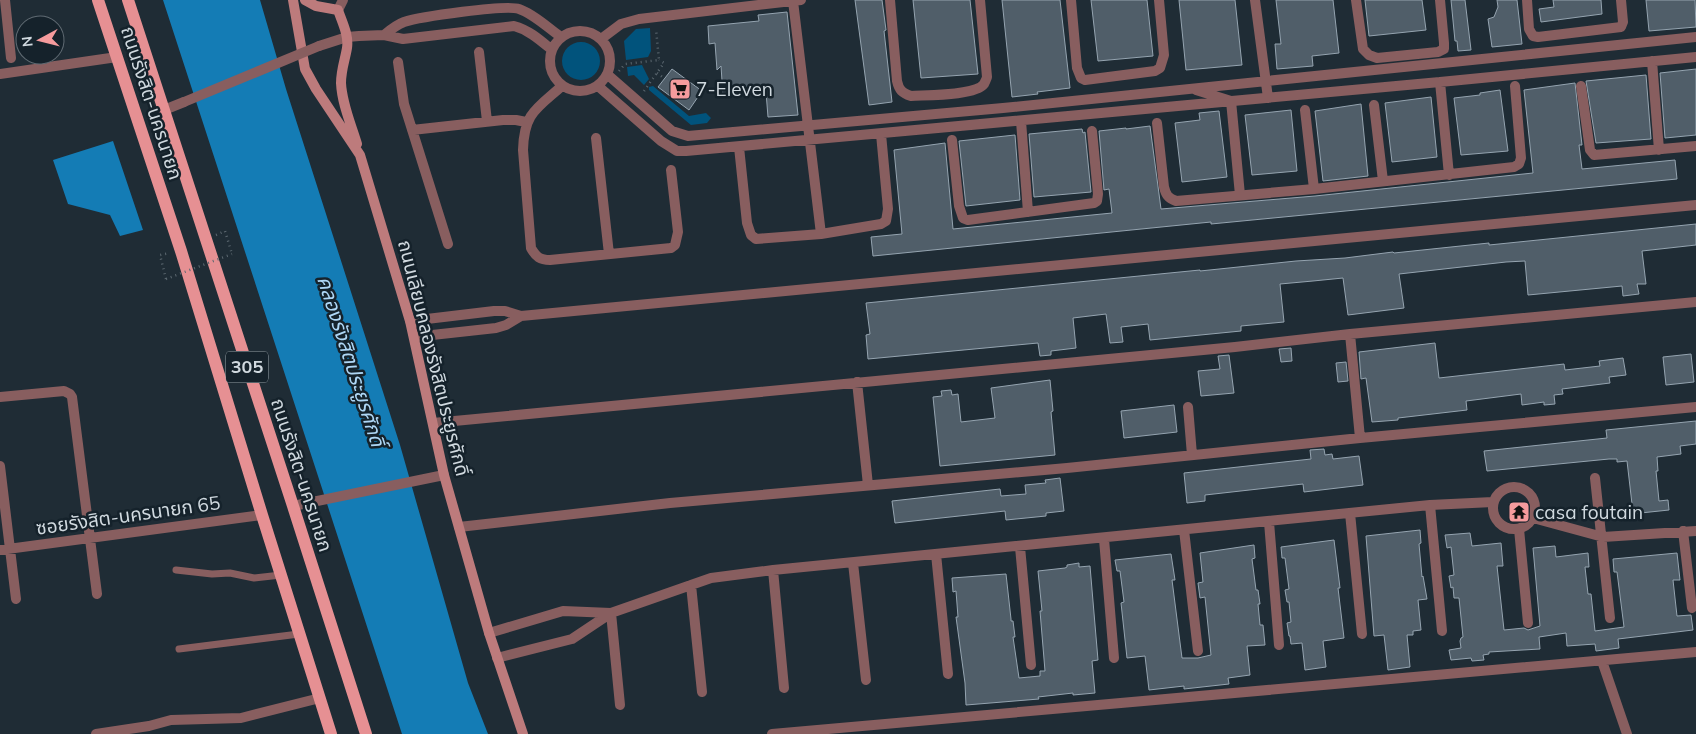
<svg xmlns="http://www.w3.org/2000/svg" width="1696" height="734" font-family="Mulish,'Noto Sans Thai',sans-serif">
<rect width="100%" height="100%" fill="#1f2c35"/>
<path fill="#01537c" d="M650,28L651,51L648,57L626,60L624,41L636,29Z
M562 61a19 19 0 1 1 38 0a19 19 0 1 1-38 0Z
M642,65L649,79L644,85L634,75L628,76L627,67Z
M653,86L689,116L706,113L711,118L707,123L691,125L649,90V87Z"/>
<path fill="#147cb5" d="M163,0H260L286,89L400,445L468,683L488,734H402Z
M113,141L143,230L120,236L110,215L68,204L53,160Z"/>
<path fill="#505e69" stroke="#95a4b0" d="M855,0H882L886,30L884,31L892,102L869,105Z
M913,0H970L978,74L921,78Z
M1002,0H1060L1070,88L1037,92L1038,94L1012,97Z
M1091,0H1147L1153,56L1098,61Z
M1179,0H1235L1242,65L1186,70Z
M1276,0H1333L1339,53L1312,56L1313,66L1277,69L1275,44H1281Z
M1365,0H1422L1426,30L1369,36Z
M1451,0H1465L1471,50L1458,51L1457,41H1455Z
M1497,0H1517L1522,44L1492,47L1488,19L1494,17L1498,7Z
M1553,0H1601L1602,14L1541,22L1539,9L1554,7Z
M1646,0H1695L1696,27L1649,31Z
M787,12L798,115L768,117L766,92L723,96L721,66L717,70L715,43L709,44L708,26L759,21L758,15Z
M672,69L702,91L689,110L658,87Z
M1696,69V135L1665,138L1660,73Z
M1646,75L1651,139L1596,143L1586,81Z
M1575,83L1582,145H1579L1582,169L1675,160L1677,179L1211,224V222L873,256L871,237L902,234L894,150L945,143L953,229L1112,213L1109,189L1104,190L1099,131L1126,128V129L1150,126L1161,209L1315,196L1533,173L1524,90Z
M1500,90L1508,151L1461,155L1454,98L1480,95V93Z
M1431,97L1437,157L1392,162L1385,103Z
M1361,104L1368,176L1323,181L1315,111Z
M1291,110L1297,171L1252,175L1245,115Z
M1219,111L1227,177L1182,182L1175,123L1200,120L1199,113Z
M1082,129L1083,133L1085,132L1091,192L1034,197L1029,134Z
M1015,135L1020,200L966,206L959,141Z
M1696,224V245L1642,251L1646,284H1637L1639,294L1623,296L1622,286L1528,295L1525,261L1506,262L1399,274L1404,308L1348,315L1343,278L1313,281L1280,284L1284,322L1241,326V331L1150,340L1148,324L1121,327L1123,342L1110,343L1106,314L1073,318L1076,348L1051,351V355L1040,356L1038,343L868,359L866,335L870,334L866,303L1200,270V271L1296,261L1345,258L1393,252L1394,253L1489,243V245Z
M1435,343L1439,378L1564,364L1565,370L1600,366L1599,361L1623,358L1626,375L1609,377L1610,383L1562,389L1563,394L1554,395L1555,404L1544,405V402L1522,405L1521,394L1466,401L1467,410L1398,418V420L1372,422L1366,378L1361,379L1359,352Z
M1291,348L1292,361L1281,362L1279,349Z
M1691,354L1694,382L1666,385L1663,357Z
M1229,355L1234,393L1201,396L1198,371L1220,369L1218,356Z
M1346,362L1348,381L1338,382L1336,363Z
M1050,380L1053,411L1051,412L1055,455L940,466L933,397L942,396L941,391L951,390L952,395L958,394L961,422L995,418L991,388Z
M1174,405L1177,432L1124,438L1121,411Z
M1696,421V444L1680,446L1681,454L1657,457L1658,471H1656L1659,501L1668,500L1669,510L1631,514L1630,505L1632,504L1627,461L1617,462V459H1609L1487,471L1484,451L1607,438L1606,430Z
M1324,449L1325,455L1332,454L1333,459L1359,456L1363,485L1304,492L1303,484L1205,495V501L1187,503L1184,473L1311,459L1310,450Z
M1060,478L1064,511L1046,513V516L1006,520L1005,511L895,523L892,501L1000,489L1001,496L1026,494L1025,485L1046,483L1045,480Z
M1420,530L1421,543L1419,544L1422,577L1423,576L1427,599L1418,600L1421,630L1413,631V635H1407L1410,667L1388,670L1384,635L1374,636L1366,536Z
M1470,533L1472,546L1501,543L1503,566H1497L1504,630L1524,628L1528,630L1540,626L1533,548L1555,546L1556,557L1588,553L1589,567H1585L1588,594H1591L1595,631L1624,627L1617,572H1614L1613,559L1677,553L1680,580H1673L1677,616L1691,615L1693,630L1618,639L1619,648L1596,651L1595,644L1567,646L1566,633L1539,637L1540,649L1489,652V654L1483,655L1484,660L1472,661L1471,658L1451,660L1449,650L1461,648L1460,641L1461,638L1463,637L1459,598H1454L1453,587L1451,588L1449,576L1454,575L1451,547L1447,548L1445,535Z
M1334,540L1340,588H1338L1344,638L1323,641L1326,667L1305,670L1302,643L1291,644L1290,636H1289L1287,623L1291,622L1289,602H1287L1285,590L1289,589L1285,558H1282L1281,547Z
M1254,545L1255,558L1252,559L1256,590H1258L1260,604H1258L1260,625H1263L1265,645L1247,646L1250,675L1228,678L1229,684L1184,689V686L1149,690L1145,656L1127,658L1121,603L1124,602L1120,571H1117L1115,560L1171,554L1175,580H1172L1182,658H1198L1211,655L1205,597L1200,598L1198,583L1203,582L1200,553Z
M1079,563V567L1090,566L1098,660L1092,661L1095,693L1073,695V693L1038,697L1039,699L966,705L965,683L956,617H958L956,591L953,592L952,578L1006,574L1011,619V621H1013L1015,637H1013L1019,678L1040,676V671H1045L1040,611H1042L1038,571L1065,568L1067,567V565Z"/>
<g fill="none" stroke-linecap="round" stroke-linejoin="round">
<path stroke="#5c6870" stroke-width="2.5" stroke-dasharray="1 4" stroke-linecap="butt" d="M619,71L625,64L659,60L656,29
M657,73L665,79
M644,91L664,63L659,60
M216,235L225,231L232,254
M166,279L160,255L170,253"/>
<path stroke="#885e5f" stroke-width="7" d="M176,570L212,574L230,573L254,578L281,575
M179,649L299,634"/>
<path stroke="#885e5f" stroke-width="10" d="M5,0L11,58
M890,0L897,81C899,90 902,93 911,96C926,95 975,96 984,84C984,84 987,78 987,77L980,0
M1071,0L1077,68L1081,78L1085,80L1155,71L1160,68L1164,55L1159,0
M1255,0L1268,98
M1356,0L1363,49L1369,55L1377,58L1438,52L1444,49V43L1440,0
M1527,0L1529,29L1533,36L1538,37L1621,27L1623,22L1621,0
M793,1L821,234
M338,10L343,0
M550 61a30 30 0 1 1 60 0a30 30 0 1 1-60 0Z
M384,35C390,30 396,25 404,22C419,17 507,4 519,9C534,14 548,28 561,37
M601,39L621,24L639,19L801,0
M319,46L347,37L359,36L384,35L403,39L514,26C529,30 540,40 552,50
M479,52L487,121
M1652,61L1659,150
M398,62L404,104L448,244
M0,74L117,57
M608,75L672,131L688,136L1003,108L1696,37
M1440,82L1449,175
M562,86C536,109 524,113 523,150L531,248C536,257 540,260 550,260L671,248L675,245L678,232L671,170
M598,86L661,141L677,151H686L1440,82L1696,57
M1581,86L1590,150L1594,155L1696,146
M1196,90L1231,101L1240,195
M1374,105L1383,181
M164,110L184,102
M1021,121L1028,212
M1157,123L1164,187C1166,195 1168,198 1176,201L1314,189L1305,110
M412,130L503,120H516L526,122
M596,138L609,254
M952,140L959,206L963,218L968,220L1094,203L1097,201L1098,194L1092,131
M739,147L747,223L751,235L756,239L821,234L881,224L886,221L888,209L881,134
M1314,189L1514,167L1519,164L1521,158L1515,86
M410,321L494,311H505L521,316L1696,205
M1350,334L1360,438
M414,337L496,328L506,325L521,316
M857,382L868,485
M0,397L64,391L70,394L72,397L97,594
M1188,407L1192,455
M433,423L1235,347L1350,334L1696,302
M0,466L16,599
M1595,478L1610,618
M1493 508a21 21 0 1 1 42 0a21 21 0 1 1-42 0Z
M1430,505L1442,631
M293,506L444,475
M1350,513L1362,634
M1533,518L1603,537L1696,531
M1269,522L1279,645
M459,527L670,503L1067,468L1360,438L1696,407
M1519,529L1528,623
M1184,530L1198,651
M1683,531L1692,608
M1104,539L1114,658
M1020,547L1031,665
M0,550L262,515
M936,554L948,674
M853,563L866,680
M773,570L784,688
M691,585L702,692
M611,613L620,705
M489,633L563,611L611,613
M497,658L572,639L611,613L711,578L773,570L1430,505L1493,502
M1602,661L1627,734
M96,734L149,726L171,720L241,718L320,698
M772,734L1696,652"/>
<path stroke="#bd7b7c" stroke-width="10" d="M293,0L305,69L316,89L360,155L410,321L444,475L489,633L523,734
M305,0L316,6L338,10C342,22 349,35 347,48C345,60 341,70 341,83C342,104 351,124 357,144"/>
<path stroke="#e69093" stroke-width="12" d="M98,0L181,251L262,515L331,734
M128,0L293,506L366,734"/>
<path stroke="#5c6870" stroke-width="2.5" stroke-dasharray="1 4" stroke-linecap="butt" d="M166,279L232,254"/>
<path stroke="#885e5f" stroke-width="10" d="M184,102L319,46"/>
</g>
<defs>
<g id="supermarket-square" transform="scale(1.125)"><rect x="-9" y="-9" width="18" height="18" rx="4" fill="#f59b9d" stroke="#15222b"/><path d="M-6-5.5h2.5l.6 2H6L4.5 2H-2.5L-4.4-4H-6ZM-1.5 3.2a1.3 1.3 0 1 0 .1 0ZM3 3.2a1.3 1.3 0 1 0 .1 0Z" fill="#111"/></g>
<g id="temple-square" transform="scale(1.125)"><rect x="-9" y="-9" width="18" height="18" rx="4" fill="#f59b9d" stroke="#15222b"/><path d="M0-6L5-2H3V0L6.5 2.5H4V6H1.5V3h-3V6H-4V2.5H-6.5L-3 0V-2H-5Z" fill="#111"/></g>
</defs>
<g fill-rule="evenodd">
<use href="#supermarket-square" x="680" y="89"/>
<use href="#temple-square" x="1519" y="512"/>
</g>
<g text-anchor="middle" stroke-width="5" stroke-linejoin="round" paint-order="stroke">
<rect fill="#15222b" stroke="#98a2a9" stroke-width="1" x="226" y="351.5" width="42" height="31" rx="4"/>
<g font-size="18" font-weight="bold" fill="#d0d9df">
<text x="247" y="373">305</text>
</g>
<g font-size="19" fill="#d0d9df" stroke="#15222b" text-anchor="start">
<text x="696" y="96">7-Eleven</text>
<text x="1535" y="519">casa foutain</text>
</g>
<g font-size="19" fill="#d0d9df" stroke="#15222b">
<text transform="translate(152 103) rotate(72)" y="7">ถนนรังสิต-นครนายก</text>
<text transform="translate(434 358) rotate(76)" y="7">ถนนเลียบคลองรังสิตประยูรศักดิ์</text>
<text transform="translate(302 475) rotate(72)" y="7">ถนนรังสิต-นครนายก</text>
<text transform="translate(128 515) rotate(-8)" y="7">ซอยรังสิต-นครนายก 65</text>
</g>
<g font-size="20" font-style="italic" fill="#aed7f6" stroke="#15222b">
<text transform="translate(351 361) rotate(72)" y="7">คลองรังสิตประยูรศักดิ์</text>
</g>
</g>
<g transform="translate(40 40) rotate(263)"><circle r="24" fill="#15222b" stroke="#606b73"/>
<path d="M0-4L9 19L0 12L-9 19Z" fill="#f59b9d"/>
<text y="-8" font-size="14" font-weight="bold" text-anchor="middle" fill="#d0d9df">N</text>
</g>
</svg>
